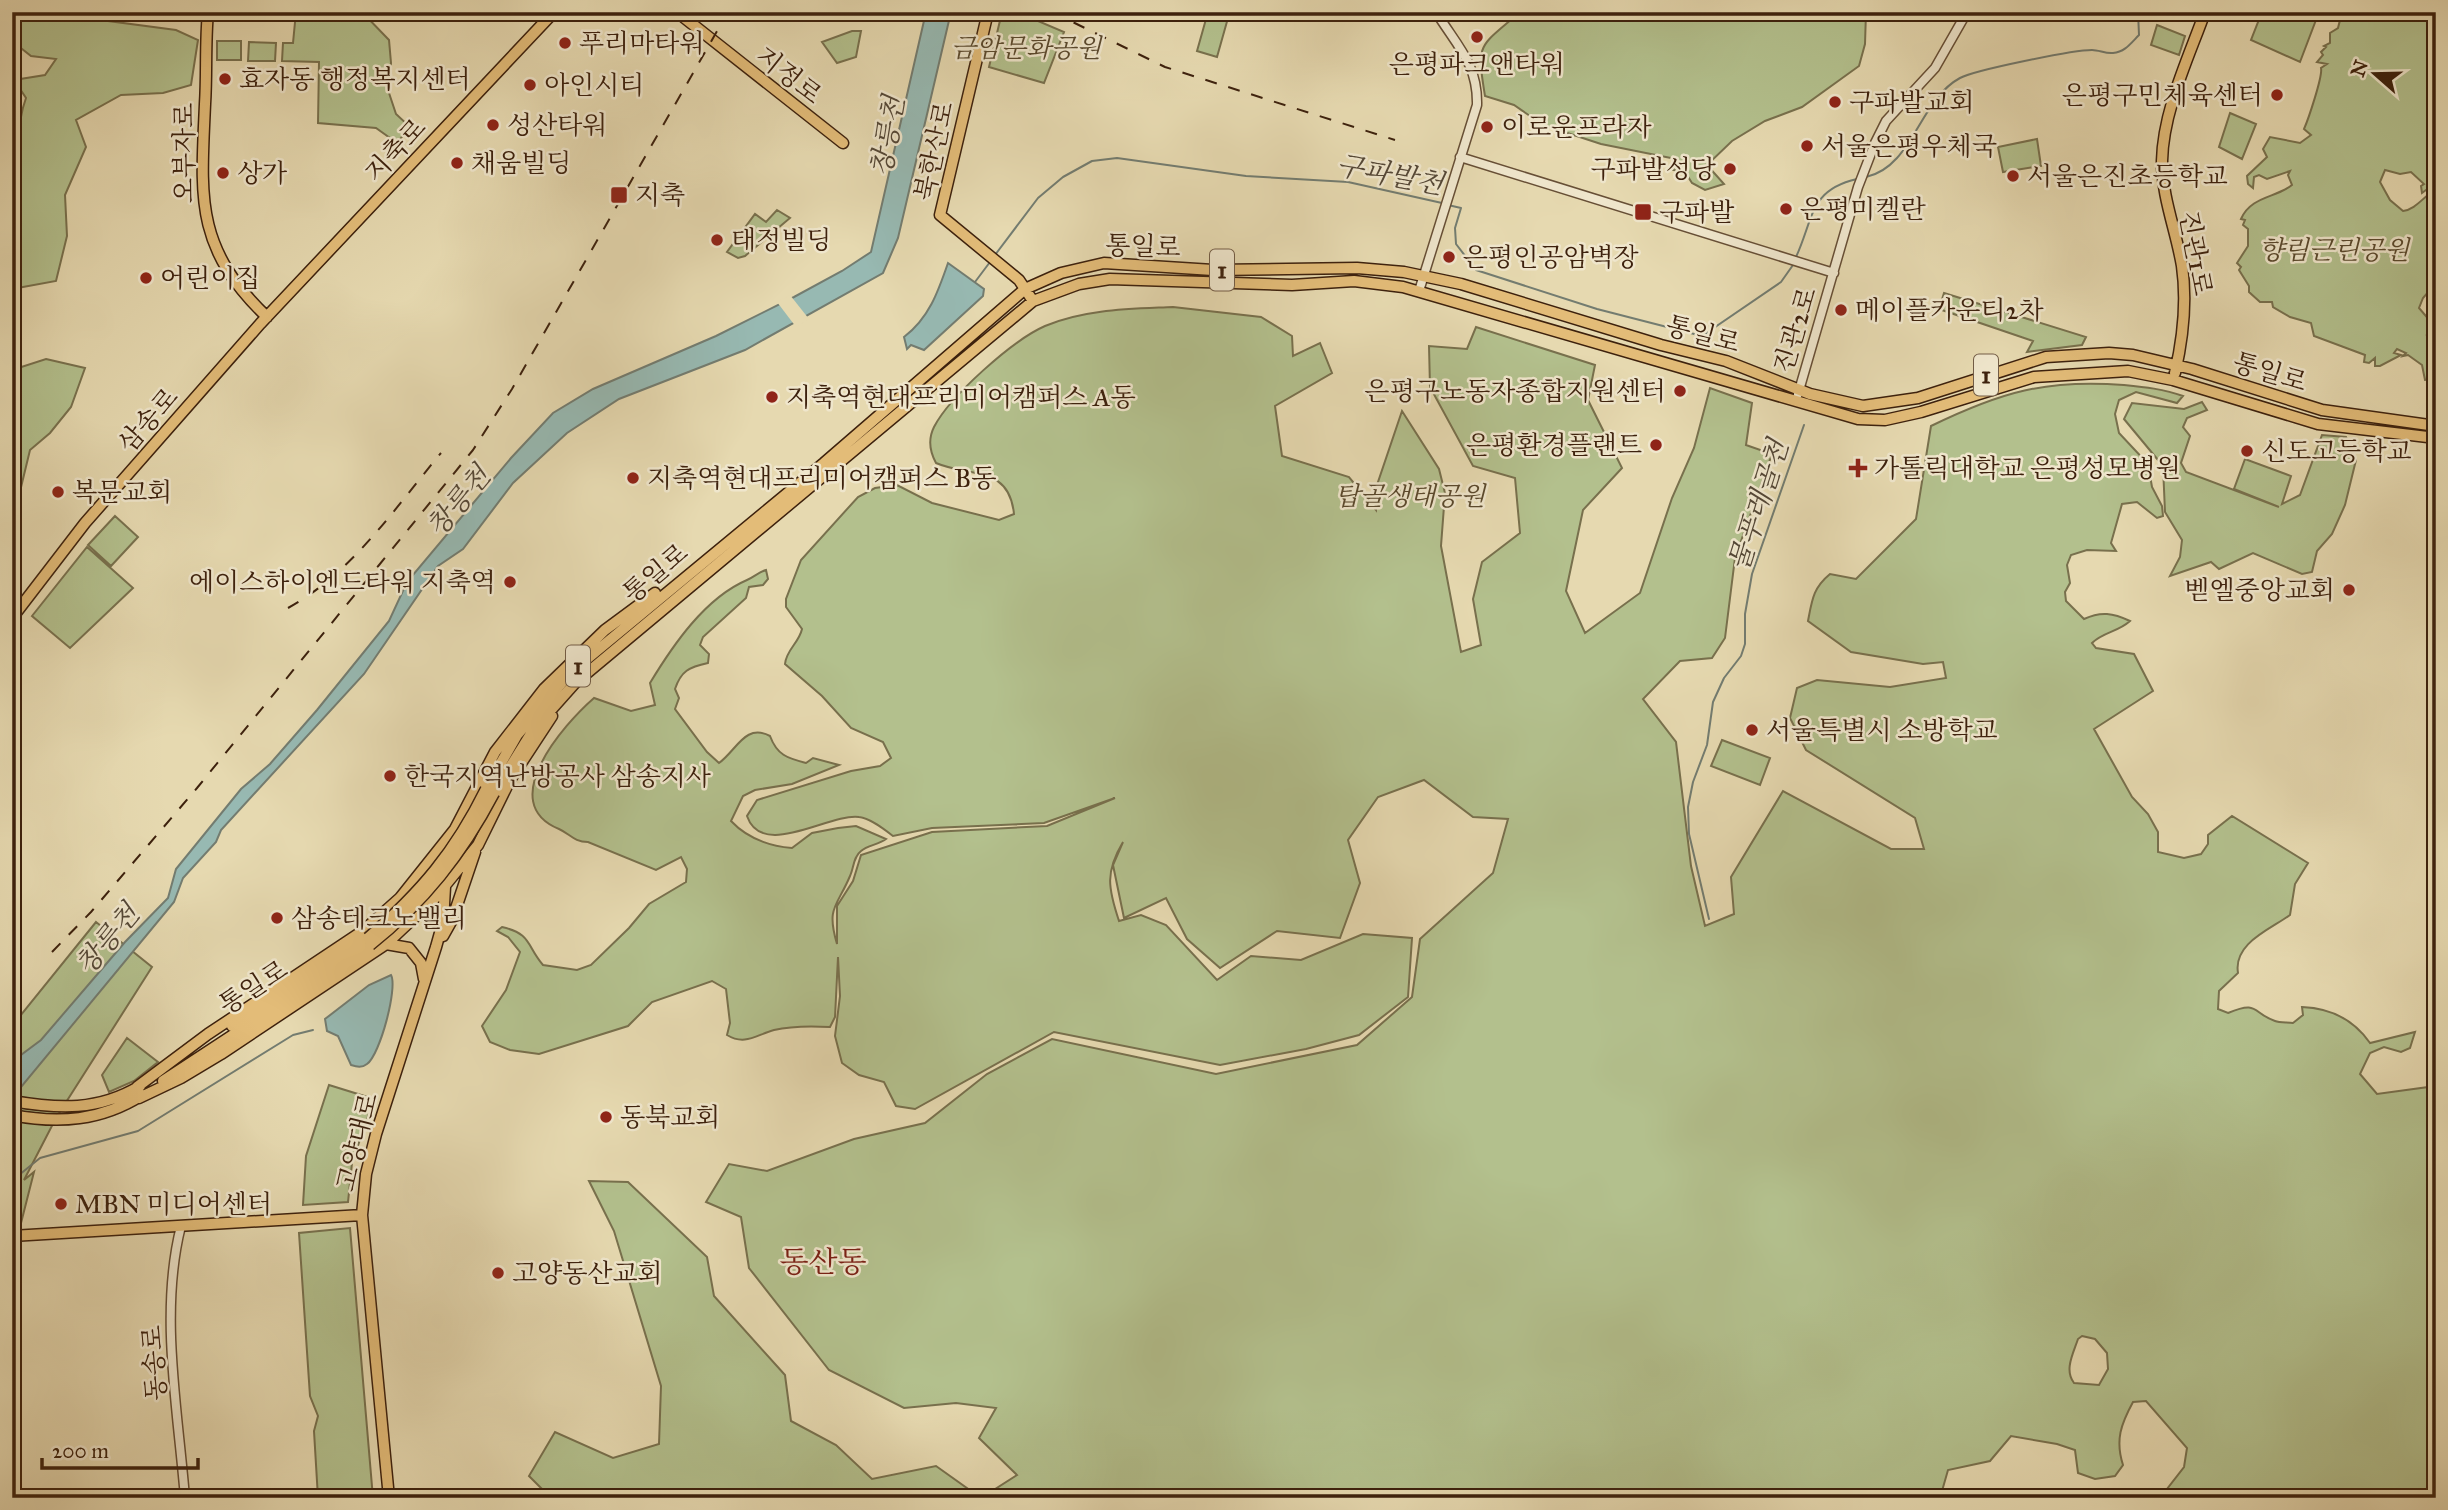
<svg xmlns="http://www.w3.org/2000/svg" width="2448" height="1510" font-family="'IM FELL Great Primer','Noto Serif KR',serif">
<rect width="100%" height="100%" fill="#e6d9b0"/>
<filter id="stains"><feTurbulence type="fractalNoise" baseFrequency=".00286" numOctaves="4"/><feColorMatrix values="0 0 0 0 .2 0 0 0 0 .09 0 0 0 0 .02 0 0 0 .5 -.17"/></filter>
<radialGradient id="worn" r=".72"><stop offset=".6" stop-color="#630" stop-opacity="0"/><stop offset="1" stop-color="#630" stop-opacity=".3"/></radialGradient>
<path fill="#b3c08d" stroke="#78704d" stroke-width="2" fill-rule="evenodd" d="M12,12H101V20L176,30L198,40L191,85L163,93L121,95L76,120L86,147L65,195L67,236L56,281L12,289V161L17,159C21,134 17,123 26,98L14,80L45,75L56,59L31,56L12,41Z
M296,12H362L389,40L391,63L388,90L396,114L410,127L397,143L376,128L318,123L319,62L282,61L283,43H293Z
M1002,12H1017L1064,32L1044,83L989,67Z
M1208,12L1228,18L1217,57L1197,51Z
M1520,12H1866L1865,44L1859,66L1802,107L1765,121L1732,141L1707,165L1724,184L1705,190L1692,183L1685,172L1673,170L1676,159L1601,144L1543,125L1514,105L1485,96C1476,41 1479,48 1520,12Z
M2262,12H2319L2300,62L2251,40Z
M2342,12H2433L2430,17L2436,28V188L2430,187L2422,193L2421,186L2424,184L2411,172L2400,174L2385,170L2380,182L2390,200L2403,211C2417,209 2424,195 2436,190V283L2423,298L2419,308L2431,322H2435L2434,333L2428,335L2436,338V379L2425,380L2422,365L2408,355L2403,356L2406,353L2397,349L2394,353L2401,355L2380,366H2375V358L2369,363L2364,362L2365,355L2314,336L2311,323L2290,317L2273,307L2272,302H2260L2249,292V286L2239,270L2241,267L2237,263L2248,246V229L2243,225L2245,220L2241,219C2251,196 2276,198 2292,185L2288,175L2290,171L2267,179L2259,175L2254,177L2253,188L2248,184L2247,176L2267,157L2263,149L2270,137L2300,143L2311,135L2304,129C2308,120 2323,76 2321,68L2327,64L2317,62L2323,55L2321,52L2326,47L2324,46L2330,43V33L2338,28Z
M2157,25L2185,36L2179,55L2151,45Z
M852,31H861L856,57L837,63L822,42Z
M217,41H241V60H217Z
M249,42L276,43L275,61H248Z
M2230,113L2256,124L2242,159L2219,147Z
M2037,139L2041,166L2003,172L1998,147Z
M777,210L790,218L745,256L738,258L727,252L755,214L766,222Z
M1944,293L2086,337L2082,345L2027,352L2033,341L1939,309Z
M1173,307L1261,317L1292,336L1293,356L1320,343L1332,373L1275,406L1282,456L1349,477L1376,510L1377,485L1402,411L1439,469L1445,493L1441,546L1461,652L1481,645L1473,599L1482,562L1520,533L1515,478L1473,466L1430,387L1429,346L1467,349L1476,327L1595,365L1588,400L1622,468L1583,510L1566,591L1585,633L1640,593L1672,498L1694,448L1710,388L1752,403L1746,445L1772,454L1735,558L1725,638L1712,658L1680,661L1643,699L1676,742L1691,866L1705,926L1734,914L1731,877L1783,791L1891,849H1924L1915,818L1806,750L1790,718L1797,688L1817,680L1890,687L1946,678L1943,662L1923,664L1851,652L1808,621C1812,600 1813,588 1830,574L1856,579L1916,519L1931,426C2001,392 2046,379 2124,385C2144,387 2164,389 2183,396L2177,403L2136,392L2119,400L2115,414L2119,433L2148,464L2152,487L2162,506L2163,516L2157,518L2137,502L2122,504L2111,543L2116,551L2087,550L2071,555L2067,565L2070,583L2065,592L2066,601L2084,619C2101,611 2113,613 2130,621C2118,632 2103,632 2092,643L2096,648L2134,654L2153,691L2094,729L2132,797L2148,814L2158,832V852L2184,858L2201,854L2208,844V835L2232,816L2308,863L2295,884L2290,915C2271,929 2233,943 2238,973L2219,991L2218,1009L2228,1013C2259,1000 2252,1013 2275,1021C2280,1023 2288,1022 2293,1023L2303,1015L2302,1007C2330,1008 2354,1020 2370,1043L2415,1032L2410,1048L2401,1052L2384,1047L2370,1053L2360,1074L2377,1094L2436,1086V1498H2160L2184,1467L2187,1448L2146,1401L2133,1402C2121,1424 2115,1440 2123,1465L2115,1476L2095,1479L2078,1473L2075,1450L2057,1444L2011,1436L1990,1461L1948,1470L1940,1498H551L529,1476L555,1432L613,1458L659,1444L661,1386L614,1231L589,1181L628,1182L707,1257L714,1296L785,1375L791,1421L836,1445L872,1479L936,1466L981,1498L1017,1475L979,1438L996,1408L956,1403L904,1408L829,1370L749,1268L741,1217L706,1202L729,1164L767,1171L854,1139L925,1123L987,1074L1052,1039L1216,1074L1357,1045L1412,997L1420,939L1493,873L1508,819L1473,817L1424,780L1378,797L1348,840L1360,883L1340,938L1277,931L1220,968L1187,939L1166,898L1124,918L1113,865L1123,842C1105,872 1108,888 1119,921L1141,915L1166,925L1217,980L1251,956L1301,960L1363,934L1412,938L1408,997L1359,1035L1306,1049L1220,1065L1054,1032L915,1109L896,1106L884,1082L859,1075L842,1063L835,1036L840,996L838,957L835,1017L830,1027C813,1026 791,1026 774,1030C756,1035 745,1046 727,1035L730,1023L726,989L712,981L652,1002L628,1026L539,1054L510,1050L490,1042L482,1026L506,990L520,952L508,937L497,931L502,927C532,934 526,945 543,965L577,970L591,965L629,928L649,904L686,882L687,869L681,857L656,870L588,842C574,842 570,834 559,829C495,803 563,725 594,698L631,711L655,705L650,683C673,645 705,598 747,580C754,577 759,572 766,570L768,579L763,585L749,587L746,598L703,637L700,645L709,654L708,663C689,667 681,671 675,689L679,698L675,709L707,752L719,763C737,750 745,723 770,736C777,755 787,758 806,763L813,758L839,765L792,784L755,790L743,796L731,821C747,838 769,846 792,848L812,833L838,828L856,826L886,839C878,845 868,845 861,851C853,857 854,868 850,876C837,907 826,907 837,944V906L853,881L861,855L932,832L1047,826L1115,798L1044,823L932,828L893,836C884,829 870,818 859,817C829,813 762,860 747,816L757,800L851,771L880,766L891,758L883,742L851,728L822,696L785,664C786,650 799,643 802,629L786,607V599L801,560L858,497L875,488L897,485L932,503L999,520L1014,514C1009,465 971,478 936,463C930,452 928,439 934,427C950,396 1013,340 1045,326C1085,309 1131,309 1173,307ZM2082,1336L2095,1339L2107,1353L2108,1369L2099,1385L2074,1383C2064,1370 2073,1354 2078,1339Z
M46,359L85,368L71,407L50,433L30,450L16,508L12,507V370Z
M2202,402L2207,410L2187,418L2183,427L2190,436L2181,463L2186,472L2279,507L2234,489L2245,459L2291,476L2282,504L2300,495L2322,435L2346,437L2356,460L2345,505L2332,534L2317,551L2312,572L2302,574L2253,553L2219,569L2211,562L2170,576L2180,557L2182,540L2165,512L2163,466L2124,419L2132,403L2184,409Z
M115,516L138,537L111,566L88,545Z
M87,547L133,588L70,648L32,616Z
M1722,740L1770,758L1760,785L1711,766Z
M96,922L152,967L56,1118L24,1180L34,1172L21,1223L12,1224V1026Z
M127,1038L158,1062L134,1081L109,1092L102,1075Z
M329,1085L374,1099L352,1163L348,1202L303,1205L306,1156Z
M350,1228L373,1498H318L314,1431L318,1416L310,1396L299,1233Z"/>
<path fill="#97b9b2" stroke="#737c70" stroke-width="2" d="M926,12H951L898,238L883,273L745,350L619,399L567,433L513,483L463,549L438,566L364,674L221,830L216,842L183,878L174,902L12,1098V1068L21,1055L41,1040L125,942L168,898L176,869L241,789L270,764L317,710L389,621L407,582L511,458L553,413L593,389L716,336L794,297L842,271L871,252Z
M948,263L984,289L983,296L924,350L911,345L907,349L904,337C929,318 938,292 948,263Z
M391,975C398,987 380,1055 367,1064C362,1068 357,1067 351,1065L338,1036L327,1031L325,1019L369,985Z"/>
<path fill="#e6d9b0" d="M790,295L809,319L796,327L777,302Z"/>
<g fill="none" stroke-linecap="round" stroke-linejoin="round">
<path stroke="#737c70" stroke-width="2" d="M1866,177C1913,167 1919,100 1960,78C1975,70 2073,50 2092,50C2099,50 2106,54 2113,53C2125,52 2131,43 2139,35L2138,12
M1448,205L1461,208L1455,228L1456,244L1476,270L1597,309L1702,336L1781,282L1793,265
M995,255L1038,198L1063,177L1092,161L1117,158L1246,176L1348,182L1442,203
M1796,257C1814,218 1809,190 1857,179
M975,282L990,262
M1709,919L1689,834L1688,807L1693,782L1707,745L1713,702L1724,678L1741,656L1745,644V614L1752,574L1804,425
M12,1185L19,1175L40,1158L138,1131L293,1035L313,1030"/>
<g stroke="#674f36" stroke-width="11">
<path id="minor" d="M1460,157L1834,273
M1419,291L1477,105C1478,64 1457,46 1436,12
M1798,394L1858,187L1875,143L1886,121L1935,68L1967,12
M181,1226C159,1313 178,1409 185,1498
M12,1442L16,1498"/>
</g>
<g stroke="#3d210d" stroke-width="13">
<path id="major" d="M208,12C205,43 207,74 205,104C201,197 194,247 267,317
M677,12L843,143
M988,12L940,215L1019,280L1033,301
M2175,373C2183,338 2187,301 2182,266C2176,230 2162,198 2162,161C2163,111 2188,59 2205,12
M12,618L85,523L260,324L554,12
M486,789L517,735L570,673L824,463L1025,289L1061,273L1104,263L1213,270L1357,268L1404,272L1461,284L1661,345L1726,361L1810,394L1863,406L1918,398L2046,357L2109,353L2133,355L2192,369L2322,410L2436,426
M494,793L534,729L575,683L1033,301L1079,284L1110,279L1292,285L1354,281L1403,287L1858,419L1885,420L1921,412L2034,377L2128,371L2173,380L2318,424L2436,438
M443,936L452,920L475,852
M386,944L409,948L421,963L424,979
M232,1026L368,938
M163,1081L370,945
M137,1087L208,1034L363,931L400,898L455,829L495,752L544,689L605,630L655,593
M139,1098L181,1078L221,1054L386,944L434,899L478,845L510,780L552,716
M12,1101C59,1109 98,1111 140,1086
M12,1115C59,1124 101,1121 142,1095
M12,1236L362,1215
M389,1498L362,1215L366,1174L376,1134L436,947L443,922L445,887"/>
</g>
<use href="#minor" stroke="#efe6cc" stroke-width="8"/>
<use href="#major" stroke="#e3bc78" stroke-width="10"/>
<path stroke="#3d210d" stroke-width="2" stroke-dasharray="12 12" stroke-linecap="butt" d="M1052,12L1165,67L1395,140
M288,608C352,573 394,509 441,453
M52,952L91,912L197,788L473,450L512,389L728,12"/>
<g stroke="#3d210d" stroke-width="13" stroke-linecap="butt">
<path id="major-bridge" d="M368,938C421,892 455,852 486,789
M370,945C424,902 462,854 494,793"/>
</g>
<use href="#major-bridge" stroke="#e3bc78" stroke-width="10"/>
</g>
<g fill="#8f2418" stroke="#efe6cc" stroke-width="2.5">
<circle cx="1477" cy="37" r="7"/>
<circle cx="565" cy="43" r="7"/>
<circle cx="225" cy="79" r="7"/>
<circle cx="530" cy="85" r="7"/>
<circle cx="2277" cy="95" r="7"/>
<circle cx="1835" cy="102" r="7"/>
<circle cx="493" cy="125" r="7"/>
<circle cx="1487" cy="127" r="7"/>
<circle cx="1807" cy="146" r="7"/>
<circle cx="457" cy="163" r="7"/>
<circle cx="1730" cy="169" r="7"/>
<circle cx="223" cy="173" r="7"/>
<circle cx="2013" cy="176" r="7"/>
<rect x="610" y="186" width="18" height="18" rx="3.5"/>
<circle cx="1786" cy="209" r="7"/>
<rect x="1634" y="203" width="18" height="18" rx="3.5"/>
<circle cx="717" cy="240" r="7"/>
<circle cx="1449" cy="257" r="7"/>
<circle cx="146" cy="278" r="7"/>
<circle cx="1841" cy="310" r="7"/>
<circle cx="1680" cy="391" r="7"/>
<circle cx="772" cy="397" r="7"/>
<circle cx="1656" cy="445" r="7"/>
<circle cx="2247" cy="451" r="7"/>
<path d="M1854.5 457.5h7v7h7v7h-7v7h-7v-7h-7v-7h7z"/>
<circle cx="633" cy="478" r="7"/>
<circle cx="58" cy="492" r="7"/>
<circle cx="510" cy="582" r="7"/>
<circle cx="2349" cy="590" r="7"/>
<circle cx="1752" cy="730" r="7"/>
<circle cx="390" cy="776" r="7"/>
<circle cx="277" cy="918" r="7"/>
<circle cx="606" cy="1117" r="7"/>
<circle cx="61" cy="1204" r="7"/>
<circle cx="498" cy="1273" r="7"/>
</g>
<g text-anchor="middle" stroke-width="5" stroke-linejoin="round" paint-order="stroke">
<g fill="#efe6cc" stroke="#725c46" stroke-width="2">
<rect x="1210" y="249.5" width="24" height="41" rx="5"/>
<rect x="1974" y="354.5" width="24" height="41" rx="5"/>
<rect x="566" y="645.5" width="24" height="41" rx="5"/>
</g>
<g font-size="24" font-weight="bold" fill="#3d210d">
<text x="1222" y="278">1</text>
<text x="1986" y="383">1</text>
<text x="578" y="674">1</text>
</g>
<g font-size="26" fill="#3d210d" stroke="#efe6cc" text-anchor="start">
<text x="579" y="52">푸리마타워</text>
<text x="1477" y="73" text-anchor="middle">은평파크앤타워</text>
<text x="239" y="88">효자동 행정복지센터</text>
<text x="544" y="94">아인시티</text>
<text x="2263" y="104" text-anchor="end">은평구민체육센터</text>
<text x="1849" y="111">구파발교회</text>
<text x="507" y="134">성산타워</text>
<text x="1501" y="136">이로운프라자</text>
<text x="1821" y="155">서울은평우체국</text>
<text x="471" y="172">채움빌딩</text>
<text x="1716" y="178" text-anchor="end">구파발성당</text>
<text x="237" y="182">상가</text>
<text x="2027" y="185">서울은진초등학교</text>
<text x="635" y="204">지축</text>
<text x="1800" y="218">은평미켈란</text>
<text x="1659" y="221">구파발</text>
<text x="731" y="249">태정빌딩</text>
<text x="1463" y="266">은평인공암벽장</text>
<text x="160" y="287">어린이집</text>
<text x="1855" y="319">메이플카운티2차</text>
<text x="1666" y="400" text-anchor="end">은평구노동자종합지원센터</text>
<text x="786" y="406">지축역현대프리미어캠퍼스 A동</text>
<text x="1642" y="454" text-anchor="end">은평환경플랜트</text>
<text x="2261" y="460">신도고등학교</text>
<text x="1874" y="477">가톨릭대학교 은평성모병원</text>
<text x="647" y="487">지축역현대프리미어캠퍼스 B동</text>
<text x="72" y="501">복문교회</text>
<text x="496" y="591" text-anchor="end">에이스하이엔드타워 지축역</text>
<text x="2335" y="599" text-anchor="end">벧엘중앙교회</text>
<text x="1766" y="739">서울특별시 소방학교</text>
<text x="404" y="785">한국지역난방공사 삼송지사</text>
<text x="291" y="927">삼송테크노밸리</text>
<text x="620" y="1126">동북교회</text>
<text x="75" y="1213">MBN 미디어센터</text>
<text x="512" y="1282">고양동산교회</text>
</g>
<g font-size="26" font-style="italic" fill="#5a492d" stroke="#efe6cc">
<text x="1026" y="57">금암문화공원</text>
<text x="2334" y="259">향림근린공원</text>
<text x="1410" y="505">탑골생태공원</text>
</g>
<g font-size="26" fill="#3d210d" stroke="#efe6cc">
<text transform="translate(789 75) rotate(38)" y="9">지정로</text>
<text transform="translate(395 150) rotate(-47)" y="9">지축로</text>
<text transform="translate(934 151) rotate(-78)" y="9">북한산로</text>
<text transform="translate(184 153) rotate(-90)" y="9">오부자로</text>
<text transform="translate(1143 246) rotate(2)" y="9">통일로</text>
<text transform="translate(2196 253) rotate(80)" y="9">진관1로</text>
<text transform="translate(1795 330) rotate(-73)" y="9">진관2로</text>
<text transform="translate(1703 334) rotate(15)" y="9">통일로</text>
<text transform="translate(2270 372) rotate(17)" y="9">통일로</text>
<text transform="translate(148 420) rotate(-49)" y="9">삼송로</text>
<text transform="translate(655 573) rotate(-40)" y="9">통일로</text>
<text transform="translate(253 987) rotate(-33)" y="9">통일로</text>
<text transform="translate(357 1142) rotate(-76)" y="9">고양대로</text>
<text transform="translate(154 1363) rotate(-94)" y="9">동송로</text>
</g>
<g font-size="28" font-style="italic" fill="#544736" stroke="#efe6cc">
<text transform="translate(887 136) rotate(-80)" y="10">창릉천</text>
<text transform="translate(1390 174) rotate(11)" y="10">구파발천</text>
<text transform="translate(458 501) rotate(-50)" y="10">창릉천</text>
<text transform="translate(1758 505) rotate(-72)" y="10">물푸레골천</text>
<text transform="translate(107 939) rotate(-50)" y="10">창릉천</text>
</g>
<g font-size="30" fill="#7a1f14" stroke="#efe6cc">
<text x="823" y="1272">동산동</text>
</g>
</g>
<rect width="2448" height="1510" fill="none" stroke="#e6d9b0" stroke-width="42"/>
<rect x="14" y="14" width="2420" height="1482" fill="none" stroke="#3d210d" stroke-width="3.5"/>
<rect x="21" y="21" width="2406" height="1468" fill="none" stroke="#3d210d" stroke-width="2"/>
<g transform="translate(2375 74) rotate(290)" stroke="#efe6cc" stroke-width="5" paint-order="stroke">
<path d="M0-5L12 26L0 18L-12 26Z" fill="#3d210d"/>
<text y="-10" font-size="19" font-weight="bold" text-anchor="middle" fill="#3d210d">N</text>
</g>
<path d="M42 1458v10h156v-10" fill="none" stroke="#3d210d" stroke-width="3.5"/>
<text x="52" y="1458" font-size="21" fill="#3d210d" stroke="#efe6cc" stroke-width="5" paint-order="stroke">200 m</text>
<rect width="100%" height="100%" filter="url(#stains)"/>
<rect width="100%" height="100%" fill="url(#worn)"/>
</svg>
